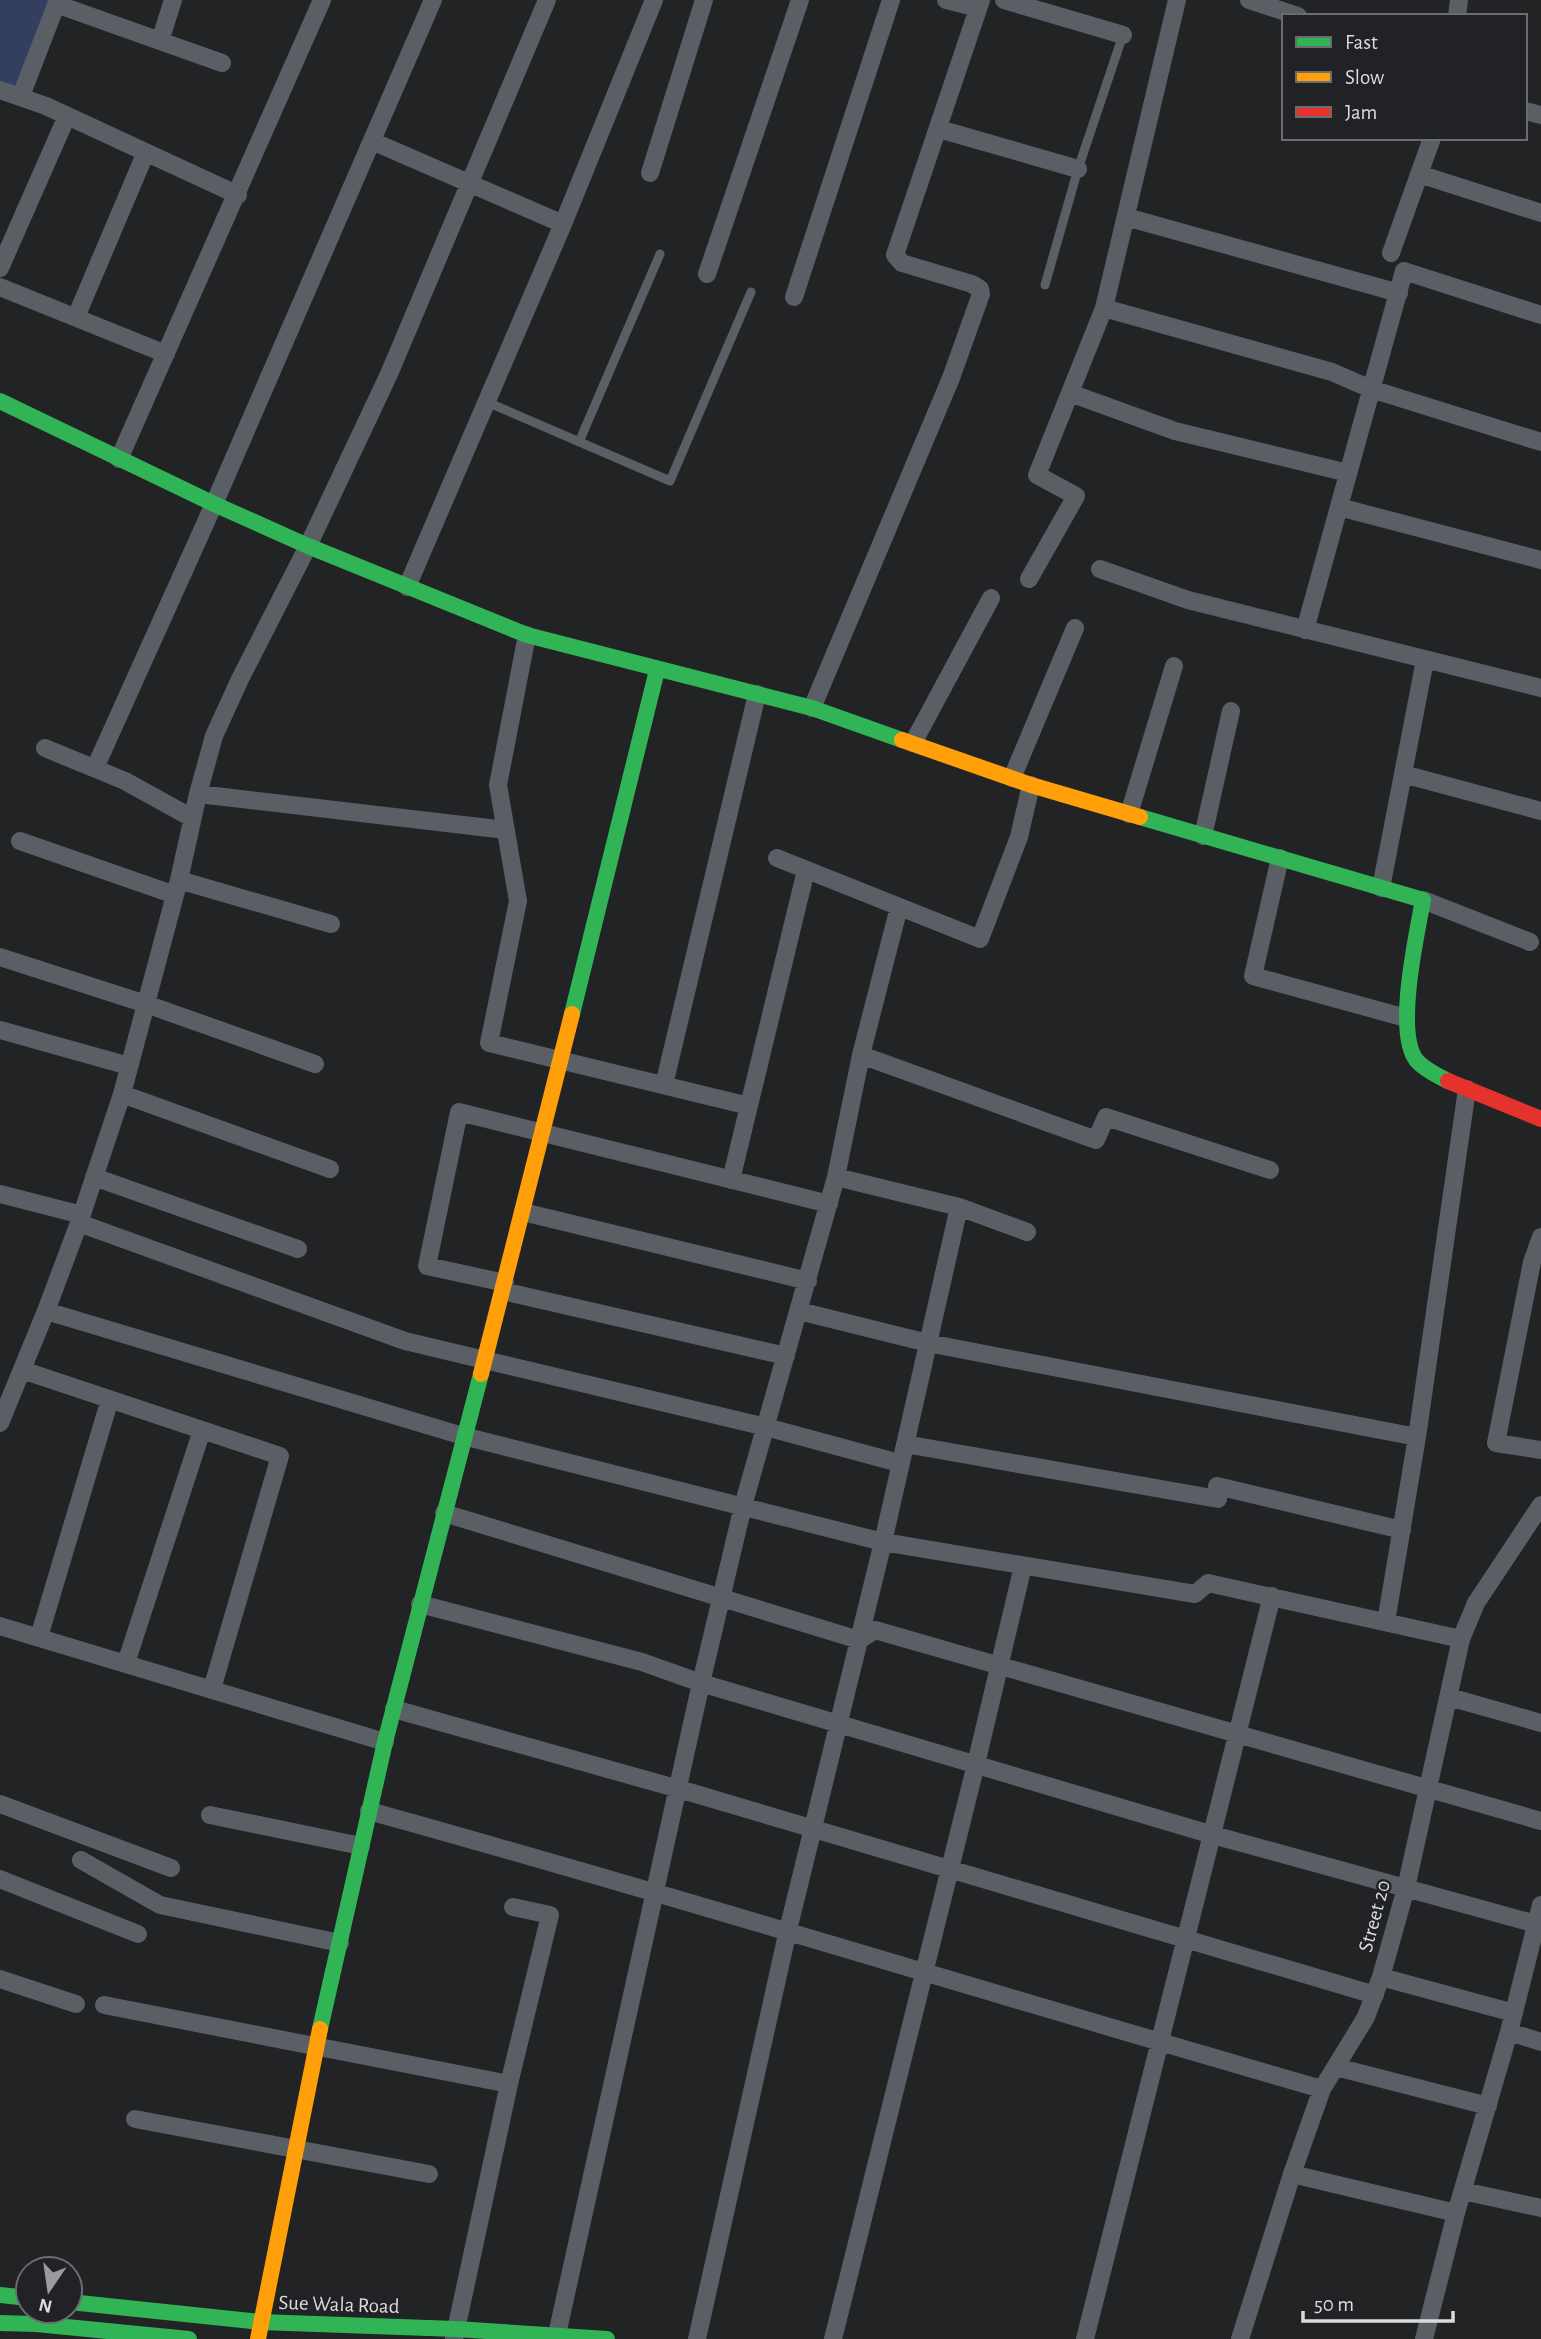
<svg xmlns="http://www.w3.org/2000/svg" width="1541" height="2339" font-family="'Alegreya Sans',sans-serif">
<rect width="100%" height="100%" fill="#222324"/>
<path fill="#343f5f" d="M0,0H57L19,95L0,90Z"/>
<g fill="none" stroke-linecap="round" stroke-linejoin="round">
<path stroke="#5a5e65" stroke-width="9" d="M1045,285L1078,169L1123,35
M487,402L670,481L751,292
M579,442L660,254"/>
<path stroke="#5a5e65" stroke-width="18" d="M946,0L978,8
M1004,0L1123,35
M1249,0L1298,16
M56,4L222,63
M1457,16L1459,0
M160,41L173,0
M0,90L46,106L238,195
M21,96L58,0
M1525,111L1541,115
M939,129L1078,169
M372,141L563,224
M650,173L704,0
M1419,174L1541,213
M1126,217L1399,293
M1391,253L1432,138
M0,268L67,116
M707,274L800,0
M0,287L166,354
M794,297L891,0
M1104,308L1332,372L1371,389L1541,442
M76,317L146,152
M1070,393L1175,431L1348,473
M119,459L322,0
M1339,507L1541,560
M1100,569L1188,600L1541,688
M1029,579L1076,496L1037,475L1104,308L1177,0
M407,587L563,224L654,0
M1305,630L1404,271L1541,315
M527,635L498,785L518,901L489,1043L749,1106
M812,708L951,378L981,294L980,289L972,284L902,263L895,255L981,0
M913,743L991,598
M45,748L125,781L192,818
M95,768L214,504L433,0
M1403,774L1541,811
M1012,778L1075,628
M198,794L506,830
M1129,814L1174,666
M1203,836L1231,711
M20,841L175,895
M777,858L980,939L1019,837L1031,785
M1280,858L1253,976L1406,1018
M179,880L331,924
M1381,888L1425,660
M1423,900L1530,942
M0,957L146,1004L315,1064
M0,1030L129,1066
M861,1055L1096,1140L1106,1117L1270,1170
M664,1085L757,694
M122,1094L330,1169
M94,1177L298,1249
M836,1177L959,1207L1027,1232
M731,1180L806,870
M0,1194L82,1215
M523,1212L808,1281
M79,1223L405,1341L766,1427L899,1463
M1541,1237L1532,1262L1496,1443L1541,1450
M505,1283L427,1266L459,1112L829,1204
M503,1291L786,1356
M46,1311L463,1436L883,1542L1195,1594L1208,1583L1461,1639
M799,1311L928,1343L1417,1437
M22,1370L280,1456L212,1689
M0,1423L46,1311L79,1223L122,1094L179,880L198,794L214,736L240,679L308,546L389,374L547,0
M905,1444L1218,1499L1217,1486L1402,1530
M444,1513L859,1640L875,1630L1541,1821
M420,1604L642,1662L701,1683L1213,1835L1536,1924
M1386,1622L1417,1437L1467,1089
M0,1626L385,1742
M39,1637L110,1399
M126,1663L202,1430
M1449,1697L1541,1723
M394,1709L679,1789L1375,1995
M0,1804L171,1868
M369,1811C688,1899 1004,1998 1322,2089
M210,1815L361,1846
M81,1860L160,1905L340,1943
M0,1879L138,1934
M1381,1977L1514,2013
M0,1979L76,2004
M104,2005L509,2084
M1509,2032L1541,2042
M1336,2067L1488,2106
M135,2119L429,2174
M1292,2174L1456,2213
M1463,2191L1541,2208
M454,2339L509,2084L550,1915L513,1907
M556,2339L701,1683L743,1506L836,1177L861,1055L899,907
M697,2339L788,1930L883,1542L959,1207
M833,2339L976,1764L1023,1566
M1085,2339L1272,1596
M1240,2339L1292,2174L1322,2089L1366,2017L1381,1977L1406,1888L1461,1639L1476,1603L1541,1505
M1424,2339L1456,2213L1509,2032L1541,1905"/>
<path stroke="#30b455" stroke-width="16" d="M0,401L214,504L308,546L527,635L812,708L902,740
M1140,817L1423,900C1417,934 1394,1034 1417,1061C1425,1070 1438,1076 1448,1081
M572,1014L657,670
M320,2029L385,1742L481,1374
M0,2295L28,2298
M70,2302L260,2322L456,2329L607,2339
M0,2323L36,2324L189,2339"/>
<path stroke="#ff9f0a" stroke-width="16" d="M902,740L1031,785L1140,817
M481,1374L572,1014
M258,2339L320,2029"/>
<path stroke="#e5322d" stroke-width="16" d="M1448,1081L1541,1119"/>
</g>
<g text-anchor="middle" stroke-width="5" stroke-linejoin="round" paint-order="stroke">
<g font-size="21" fill="#dadbdd" stroke="#212225">
<text transform="translate(1374 1916) rotate(-75)" y="7">Street 20</text>
<text transform="translate(339 2304) rotate(2)" y="7">Sue Wala Road</text>
</g>
</g>
<rect x="1282" y="14" width="245" height="126" fill="#212225" stroke="#6b6c6f" stroke-width="2"/>
<rect x="1296" y="37" width="35" height="10" fill="#30b455" stroke="#6b6c6f" stroke-width="2"/>
<text x="1345" y="49" font-size="21" fill="#dadbdd">Fast</text>
<rect x="1296" y="72" width="35" height="10" fill="#ff9f0a" stroke="#6b6c6f" stroke-width="2"/>
<text x="1345" y="84" font-size="21" fill="#dadbdd">Slow</text>
<rect x="1296" y="107" width="35" height="10" fill="#e5322d" stroke="#6b6c6f" stroke-width="2"/>
<text x="1345" y="119" font-size="21" fill="#dadbdd">Jam</text>
<g transform="translate(49 2290) rotate(193)"><circle r="33" fill="#212225" stroke="#6b6c6f" stroke-width="2"/>
<path d="M0-5L12 26L0 18L-12 26Z" fill="#9a9b9c"/>
<text y="-10" font-size="19" font-weight="bold" text-anchor="middle" fill="#dadbdd">N</text>
</g>
<path d="M1303 2311v10h150v-10" fill="none" stroke="#dadbdd" stroke-width="3.5"/>
<text x="1314" y="2311" font-size="21" fill="#dadbdd" stroke="#212225" stroke-width="5" paint-order="stroke">50 m</text>
</svg>
